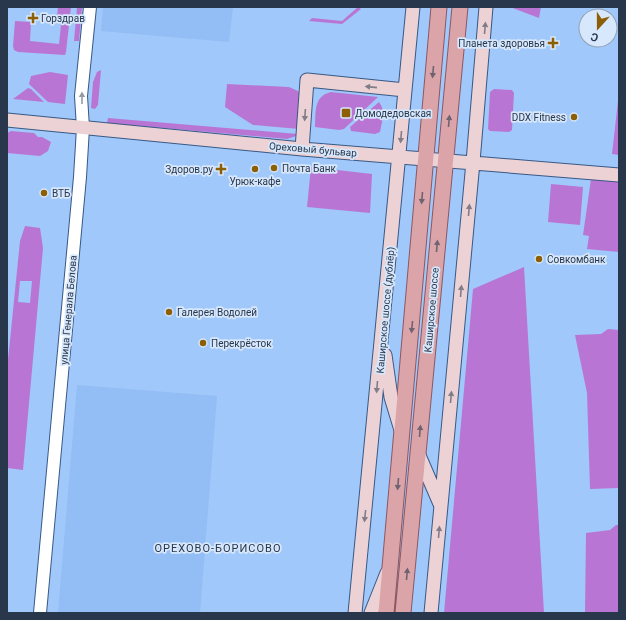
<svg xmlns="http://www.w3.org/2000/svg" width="626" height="620" font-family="Roboto,sans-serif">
<rect width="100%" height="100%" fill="#a1c8fa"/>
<path fill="#93bdf5" d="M103,7H233L229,42L101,31Z
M77,385L217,396L200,613H58Z"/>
<path fill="#b975d4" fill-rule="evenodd" d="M58,7H71L66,52L65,55L18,52L14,50L13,46L15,21L31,22L30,41L59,44L61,25L57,17Z
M77,7H82L79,41H74Z
M358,7L361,9L342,24L309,21L312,18L342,21Z
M510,7H541L539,18Z
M101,70L98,105L95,109L91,108L93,82L97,72Z
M50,72L68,75L65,104L48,102L29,84L31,76Z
M227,84L289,87L298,91L301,94L299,129L253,125L225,107Z
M28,88L31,89L44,102L13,99Z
M494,89L512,90L514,93L512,130L509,132L490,131L488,129L490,92Z
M331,92L378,97L344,129L339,130L315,127C316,113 313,96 331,92Z
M619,92V155L612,154Z
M379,102C386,111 382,121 380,132L375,134L351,131L350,127Z
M108,118L298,134L296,136L287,139L107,123Z
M11,131L34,133L38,137H42L51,142L48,151L40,156L7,153V133Z
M311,167L372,174L370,213L307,207Z
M591,179L619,182V252L587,249L589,236L583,235Z
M551,184L583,187L580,225L548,222Z
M25,226L40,228L43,248L23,470L7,468V370L20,241ZM20,281H32L30,303L18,302Z
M524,267L544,613H444L473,289Z
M608,329L619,330V488L590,489L587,393L575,335L601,334Z
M616,525H619V613H585L586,533L610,530Z"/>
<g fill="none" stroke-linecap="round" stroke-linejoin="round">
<g stroke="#375986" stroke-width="14">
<path id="tertiary" d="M40,613L80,177L83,128L81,96L90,7"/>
</g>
<g stroke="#375986" stroke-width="15">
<path id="secondary" d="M7,120L302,149L619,175
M302,149L307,80L405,90
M385,355L391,397L401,430
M418,453L440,504
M355,613L413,7
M371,613L387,573
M431,613L473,162L486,7"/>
</g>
<g stroke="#8b5763" stroke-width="17">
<path id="primary" d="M386,613L439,7
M403,613L460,7"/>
</g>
<use href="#tertiary" stroke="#fff" stroke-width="12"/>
<use href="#secondary" stroke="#ecd2d4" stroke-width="13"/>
<use href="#primary" stroke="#daa4a9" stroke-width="15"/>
</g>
<defs><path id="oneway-solid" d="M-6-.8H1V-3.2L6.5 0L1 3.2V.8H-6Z"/></defs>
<g fill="#807d89">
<use href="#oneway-solid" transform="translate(485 28) rotate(-85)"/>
<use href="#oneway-solid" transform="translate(371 87) rotate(-174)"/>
<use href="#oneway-solid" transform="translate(305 115) rotate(94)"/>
<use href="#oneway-solid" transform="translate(401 137) rotate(95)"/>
<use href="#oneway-solid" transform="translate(469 210) rotate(-85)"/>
<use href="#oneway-solid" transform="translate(461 291) rotate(-85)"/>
<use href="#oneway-solid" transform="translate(377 387) rotate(95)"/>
<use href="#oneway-solid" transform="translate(451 397) rotate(-85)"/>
<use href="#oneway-solid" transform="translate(365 516) rotate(96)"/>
<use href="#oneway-solid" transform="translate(439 532) rotate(-85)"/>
</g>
<g fill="#6f6371">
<use href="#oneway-solid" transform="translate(433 72) rotate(95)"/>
<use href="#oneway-solid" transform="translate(449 121) rotate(-85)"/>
<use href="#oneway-solid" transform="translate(422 198) rotate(95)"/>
<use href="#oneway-solid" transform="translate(437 246) rotate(-85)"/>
<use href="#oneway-solid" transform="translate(412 327) rotate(95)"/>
<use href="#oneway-solid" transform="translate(420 431) rotate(-85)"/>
<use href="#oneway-solid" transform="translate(398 484) rotate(95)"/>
<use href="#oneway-solid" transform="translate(407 574) rotate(-85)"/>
</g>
<use fill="#949ba5" href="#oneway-solid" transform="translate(82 98) rotate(-90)"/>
<g fill="#8c5f05" stroke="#d7e7fc" stroke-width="1.5">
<path d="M31 12h4v4h4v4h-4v4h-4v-4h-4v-4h4z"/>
<path d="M551 37h4v4h4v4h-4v4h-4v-4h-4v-4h4z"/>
<rect x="341" y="108" width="10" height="10" rx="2"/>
<circle cx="574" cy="117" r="4"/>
<circle cx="274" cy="168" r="4"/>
<path d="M219 163h4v4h4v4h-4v4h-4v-4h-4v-4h4z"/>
<circle cx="255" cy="169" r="4"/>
<circle cx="44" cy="193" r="4"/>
<circle cx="539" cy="259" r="4"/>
<circle cx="169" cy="312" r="4"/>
<circle cx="203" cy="343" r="4"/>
</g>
<g text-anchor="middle" stroke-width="3.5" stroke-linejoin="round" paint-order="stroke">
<g font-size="10" fill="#28374b" stroke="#d7e7fc" text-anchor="start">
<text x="41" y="22">Горздрав</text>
<text x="545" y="47" text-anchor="end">Планета здоровья</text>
<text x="355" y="117">Домодедовская</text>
<text x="566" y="121" text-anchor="end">DDX Fitness</text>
<text x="282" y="172">Почта Банк</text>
<text x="213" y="173" text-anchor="end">Здоров.ру</text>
<text x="255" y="185" text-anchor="middle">Урюк-кафе</text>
<text x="52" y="197">ВТБ</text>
<text x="547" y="263">Совкомбанк</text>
<text x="177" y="316">Галерея Водолей</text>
<text x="211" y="347">Перекрёсток</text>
</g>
<g font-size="10" fill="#28374b" stroke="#d7e7fc">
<text transform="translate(313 149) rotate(5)" y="4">Ореховый бульвар</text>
<text transform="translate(68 310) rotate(-85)" y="4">улица Генерала Белова</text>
<text transform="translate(385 310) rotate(-85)" y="4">Каширское шоссе (дублёр)</text>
<text transform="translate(431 310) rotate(-85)" y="4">Каширское шоссе</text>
</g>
<g font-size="11" letter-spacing="1" fill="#28374b" stroke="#d7e7fc">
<text x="218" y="552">ОРЕХОВО-БОРИСОВО</text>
</g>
</g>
<rect width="626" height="620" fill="none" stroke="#28374b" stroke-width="16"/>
<g transform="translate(598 28) rotate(201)"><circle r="19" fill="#d7e7fc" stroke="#91a1b5"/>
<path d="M0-3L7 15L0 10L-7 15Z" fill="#8c5f05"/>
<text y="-6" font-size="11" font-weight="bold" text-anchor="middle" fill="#28374b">С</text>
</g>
</svg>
